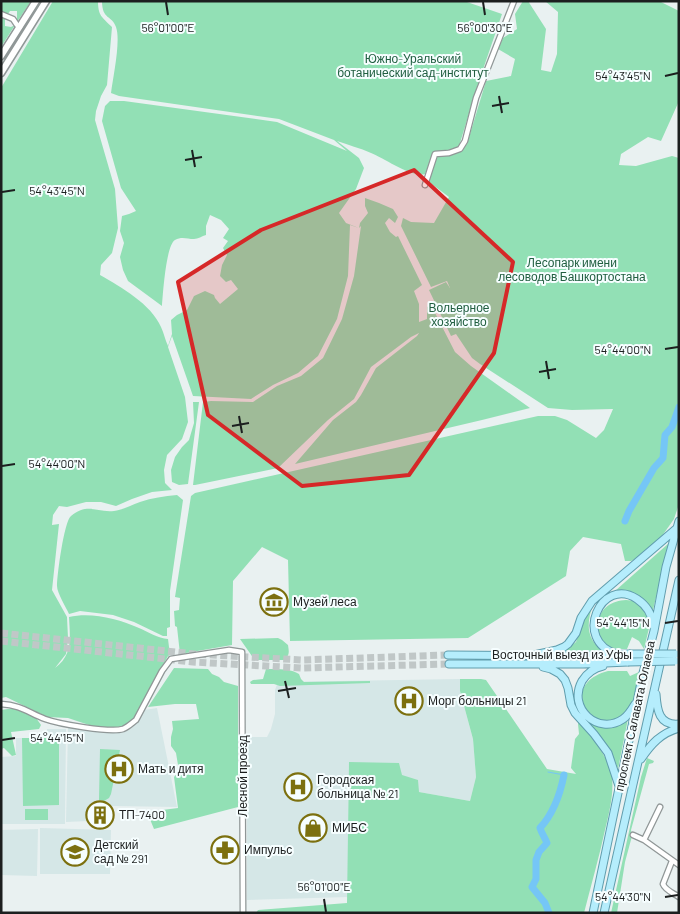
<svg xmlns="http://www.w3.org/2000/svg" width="680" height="914" font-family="Barlow,sans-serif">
<rect width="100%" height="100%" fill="#e9f1f1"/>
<path fill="#d5e7e7" d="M460,679V691L473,739L476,777L470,801L419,792L349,762L348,897L247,900V737H267L271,729L275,714V690L278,682Z
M157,708L177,807L112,806L111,820L66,822L68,728L122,731L130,729L137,723L144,710Z
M47,729H66L65,824H1V757L16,756V738H47Z
M40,828L111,830L110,874H40Z
M38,829L37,876L1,875V830Z"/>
<path fill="#92e0b5" d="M1,1H31L17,22V11H10L5,18V26L11,27L15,25L1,47Z
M53,1H98C98,16 102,17 112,27L107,85L101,96L96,111L95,120L115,189L118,228L112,253L101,265L100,275C121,287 151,304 161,327C164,333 165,340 168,346L172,334L171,320L177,315L187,310L194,296L205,291L214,295L215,298L220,304L238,289L231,280L226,282L220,276L222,265L227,255L223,248L228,241L223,238L229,229L221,220L210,215L206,226V235C202,236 198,239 194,239C187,239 182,236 175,240C166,245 163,294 162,306L128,281L123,270L120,257L124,243L120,231L122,216L129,214L136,211L121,188L102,121L105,106L110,101H124L277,122L347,151L334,140L279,119L119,96L111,93C113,77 121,41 116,27C112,15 102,20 102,1H464L502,14L478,84L460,143V151L467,144L486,81L511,76L515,59L498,49L503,38L517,29L515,14L523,1H528L546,29L541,70L551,72L557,54L558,12L545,1H659L679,11V101L661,141L648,137L621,154L619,165L636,166L672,156L679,158V504L674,519L662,536L641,556L631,561H625L621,544L583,537L570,551L566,576L468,638L290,641L288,560L262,547L233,581L232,645L180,654L177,627L175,626L174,611L179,610L180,598L175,597L191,496L195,493L538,416H555L567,420L596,438L604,430L613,409L572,410L548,408L480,364L472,358L456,334L451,336L429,290L446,282L450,288L447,281L431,287L401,226L403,218L411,222L434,223L449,197L429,182L437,156L434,153L425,174C412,178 384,158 371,153C360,148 348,145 337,141L359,158L364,168L356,189L339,213L346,223L359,228L360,223L368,213L365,206V198L379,203L393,209L398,217L395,223L389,218L385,223L390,232L396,237L398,236L422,285L414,291L419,304V322L427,319V307L431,305L455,352L471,366L530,408L482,420L295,464L333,420L356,402L361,395L376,368L417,336L419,333L411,337L371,367L354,399L328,420L278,468L195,485H193L203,402L211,401L253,402L277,386L301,376L323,358L342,319L354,276L361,226L359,228L350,225L348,276L337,319L318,356L298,373L273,385L251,399L193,396L172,336L168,347L185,397L188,422L182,439L167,455L164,470L165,483L172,490L152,492L132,499L116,506L101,502H86L67,507L59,506L53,515L52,525L59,524L52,590L67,617L68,638L66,654L55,668C73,655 70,638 69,617C92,612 118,619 139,628C148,632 158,638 168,639L170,655L168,656L134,718L124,727H95L68,718L47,717L6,697L1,698V88Z
M193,402H199L188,484L179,485L172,482L171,470L175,457L182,447L189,440L194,423Z
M177,495L183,500L170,591V627L167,628V636H163L134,622L113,615L80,611L69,614C66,607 57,593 57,586C57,576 64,521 71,516C88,502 97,513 114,511C123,510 131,505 140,502C152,498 164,496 177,495Z
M669,543L653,610C640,594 635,591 615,591Z
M626,600L635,601L641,606L647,613L650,624L644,649L639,641L632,637L627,649C621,649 614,649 608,646C604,644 602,641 600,637C598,633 597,627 598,622C601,607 612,601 626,600Z
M593,605C586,623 586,641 605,652L562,651L571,646L576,642L585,616Z
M278,638L282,640L288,645C289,652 290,655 284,660H256L254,659L240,639Z
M174,668L208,669L212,674L219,677L224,682L238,686V807L154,829L147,812L178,808L174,777L179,771L176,753L171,746V737L173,729L172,721L199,719L196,704H175L148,707Z
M266,669C277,669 289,668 299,674L301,679L304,682L370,681V683L280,686L274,684H251L250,682L253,680L263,679Z
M608,671H627L630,676L639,672C636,684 636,700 628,709C600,746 552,686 608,671Z
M460,679H481L486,680L547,769L576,774L571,768L575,739L579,734L578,724L579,721C592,738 608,755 612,777C614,794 609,813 605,830C599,858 591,885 584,913H256L258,910L347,903L349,762L399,763L402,775L418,780L419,792L470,801L476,777L473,739L460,691Z
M15,708L34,715L41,725L39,729L11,732L16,755L12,756L4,748L1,749V710Z
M582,714C597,731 610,729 628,719L618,769L611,751L581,715Z
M22,738H59V805L23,806Z
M100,749L120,750L111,794L109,798L104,801L99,800Z
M647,758L654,761L653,763L649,764L631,830L632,836L625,862L617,913H611L641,777Z
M25,809H48V820H25Z"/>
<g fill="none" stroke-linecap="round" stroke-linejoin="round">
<path stroke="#75c6f6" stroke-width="1" d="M548,772L564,775"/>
<path stroke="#75c6f6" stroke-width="7" d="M625,521L629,511L654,468L663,458L665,435L672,427L679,407
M549,913L545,903L532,887L536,879V860L539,852L547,843C545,838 542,834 540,828C554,813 560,795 564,775"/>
<path stroke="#c0c7c7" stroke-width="7" stroke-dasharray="7 3.5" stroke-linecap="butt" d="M1,633L194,654L302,660L448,655
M1,641L193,662L301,668L449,664"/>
<g stroke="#909797" stroke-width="7">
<path id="minor" d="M1,14L13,19L17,25L20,27
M425,185L435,154L449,153L460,149L465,141L476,98L514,1
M1,704C21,705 29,713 45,719C59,724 110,733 123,729C128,727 132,723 136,720L162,671L171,659L229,650L242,652L243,913
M633,835L644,840L679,865
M644,840L660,807
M672,861L663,884C665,890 673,893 679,897"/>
</g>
<g stroke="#909797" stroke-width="9">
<path id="secondary" d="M1,56L36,1
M1,73L46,1"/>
</g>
<g stroke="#609dad" stroke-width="9">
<path id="primary" d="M617,654C572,641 601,575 637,599C646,605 652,614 653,625
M448,655L582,656L629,654
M534,655L557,650L564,647L568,644L576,633L581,618L592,601L676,529
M449,664H583L628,662
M603,666C594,668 587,673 582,681C567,708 598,736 623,719C629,715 632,709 635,704
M543,667L551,669L560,674L565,680L568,688L571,705L575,713L594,734L608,753L619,786
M656,694C657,710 659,726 679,724
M641,759C651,744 661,733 679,728
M593,913L643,673L654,631L666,567L679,521
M604,913L679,580"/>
</g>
<use href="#minor" stroke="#fff" stroke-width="4.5"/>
<use href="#secondary" stroke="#fff" stroke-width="6"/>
<use href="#primary" stroke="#b5edfc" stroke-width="7"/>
<g stroke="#609dad" stroke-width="9" stroke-linecap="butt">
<path id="primary-bridge" d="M629,654H676
M628,662L675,661"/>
</g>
<use href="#primary-bridge" stroke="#b5edfc" stroke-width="7"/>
</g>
<path fill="#d62828" fill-opacity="0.2" stroke="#d62828" stroke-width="4" stroke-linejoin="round" d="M414,170L513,262L494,353L409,475L302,486L208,415L178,282L261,230Z"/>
<path fill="none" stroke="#1c1f1f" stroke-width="2" d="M166,2L168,15M483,2L485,15M665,76L678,73M499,96L502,113M492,106L509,103M192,150L195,167M185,160L202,157M2,192L15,190M665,349L678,347M546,361L549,379M539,372L556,369M239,416L242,433M232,426L249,423M2,466L15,464M665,623L678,621M285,681L289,698M278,691L296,688M2,740L15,738M665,897L678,895M324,899L326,912"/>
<defs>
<g id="museum-ring" transform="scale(1.4375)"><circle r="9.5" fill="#f6feff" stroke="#7c700f" stroke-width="1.5"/><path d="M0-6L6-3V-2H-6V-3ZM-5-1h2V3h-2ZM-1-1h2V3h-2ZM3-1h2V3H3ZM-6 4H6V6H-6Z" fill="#7c700f"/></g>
<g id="hospital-ring" transform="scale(1.4375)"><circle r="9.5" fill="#f6feff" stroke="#7c700f" stroke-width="1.5"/><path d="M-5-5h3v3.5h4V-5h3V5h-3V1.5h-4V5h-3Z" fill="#7c700f"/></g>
<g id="building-ring" transform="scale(1.4375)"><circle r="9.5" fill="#f6feff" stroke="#7c700f" stroke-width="1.5"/><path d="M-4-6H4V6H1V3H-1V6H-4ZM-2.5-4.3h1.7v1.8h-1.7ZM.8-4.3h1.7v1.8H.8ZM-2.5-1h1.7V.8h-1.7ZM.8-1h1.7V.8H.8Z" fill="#7c700f"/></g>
<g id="shop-ring" transform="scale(1.4375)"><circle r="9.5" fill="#f6feff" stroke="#7c700f" stroke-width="1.5"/><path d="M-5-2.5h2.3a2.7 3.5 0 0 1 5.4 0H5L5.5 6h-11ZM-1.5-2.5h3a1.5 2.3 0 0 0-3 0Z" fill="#7c700f"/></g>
<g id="pharmacy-ring" transform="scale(1.4375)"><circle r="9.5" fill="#f6feff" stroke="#7c700f" stroke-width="1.5"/><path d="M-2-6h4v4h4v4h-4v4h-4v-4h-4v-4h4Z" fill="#7c700f"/></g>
<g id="school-ring" transform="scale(1.4375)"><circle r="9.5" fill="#f6feff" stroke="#7c700f" stroke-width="1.5"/><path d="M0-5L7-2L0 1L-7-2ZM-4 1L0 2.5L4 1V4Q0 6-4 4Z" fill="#7c700f"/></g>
</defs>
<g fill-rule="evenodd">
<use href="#museum-ring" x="274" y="602"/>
<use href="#hospital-ring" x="409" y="701"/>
<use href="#hospital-ring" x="119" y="769"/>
<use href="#hospital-ring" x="298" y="787"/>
<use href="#building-ring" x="100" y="815"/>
<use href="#shop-ring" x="313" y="828"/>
<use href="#pharmacy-ring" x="225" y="850"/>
<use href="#school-ring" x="75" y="852"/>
</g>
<g text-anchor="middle" stroke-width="4" stroke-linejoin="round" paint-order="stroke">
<g font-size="12" fill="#215f41" stroke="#f6feff">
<text x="413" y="63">Южно-Уральский<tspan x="413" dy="14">ботанический сад-институт</tspan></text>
<text x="572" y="267">Лесопарк имени<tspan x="572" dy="14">лесоводов Башкортостана</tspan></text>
<text x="459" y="312">Вольерное<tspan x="459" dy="14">хозяйство</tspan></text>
</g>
<g font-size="12" fill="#1c1f1f" stroke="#f6feff" text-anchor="start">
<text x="293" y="606">Музей леса</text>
<text x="428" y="705">Морг больницы 21</text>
<text x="138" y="773">Мать и дитя</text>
<text x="317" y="784">Городская<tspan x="317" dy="14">больница № 21</tspan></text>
<text x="119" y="819">ТП-7400</text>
<text x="332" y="832">МИБС</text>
<text x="94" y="849">Детский<tspan x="94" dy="14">сад № 291</tspan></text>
<text x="244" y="854">Импульс</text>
</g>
<g font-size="12" fill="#1c1f1f" stroke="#f6feff">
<text x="562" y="659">Восточный выезд из Уфы</text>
<text transform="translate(635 716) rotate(-78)" y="4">проспект Салавата Юлаева</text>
<text transform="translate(243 776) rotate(-90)" y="4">Лесной проезд</text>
</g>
</g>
<g font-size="12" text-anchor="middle" fill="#1c1f1f" stroke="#f6feff" stroke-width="4" stroke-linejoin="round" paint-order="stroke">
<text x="168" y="32">56°01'00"E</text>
<text x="485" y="32">56°00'30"E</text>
<text x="623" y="80">54°43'45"N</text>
<text x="57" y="195">54°43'45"N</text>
<text x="623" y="354">54°44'00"N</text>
<text x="57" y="468">54°44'00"N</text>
<text x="623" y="627">54°44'15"N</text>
<text x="57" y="742">54°44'15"N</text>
<text x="324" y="891">56°01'00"E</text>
<text x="623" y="901">54°44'30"N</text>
</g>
<rect width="680" height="914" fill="none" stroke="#1c1f1f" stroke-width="5"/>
</svg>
